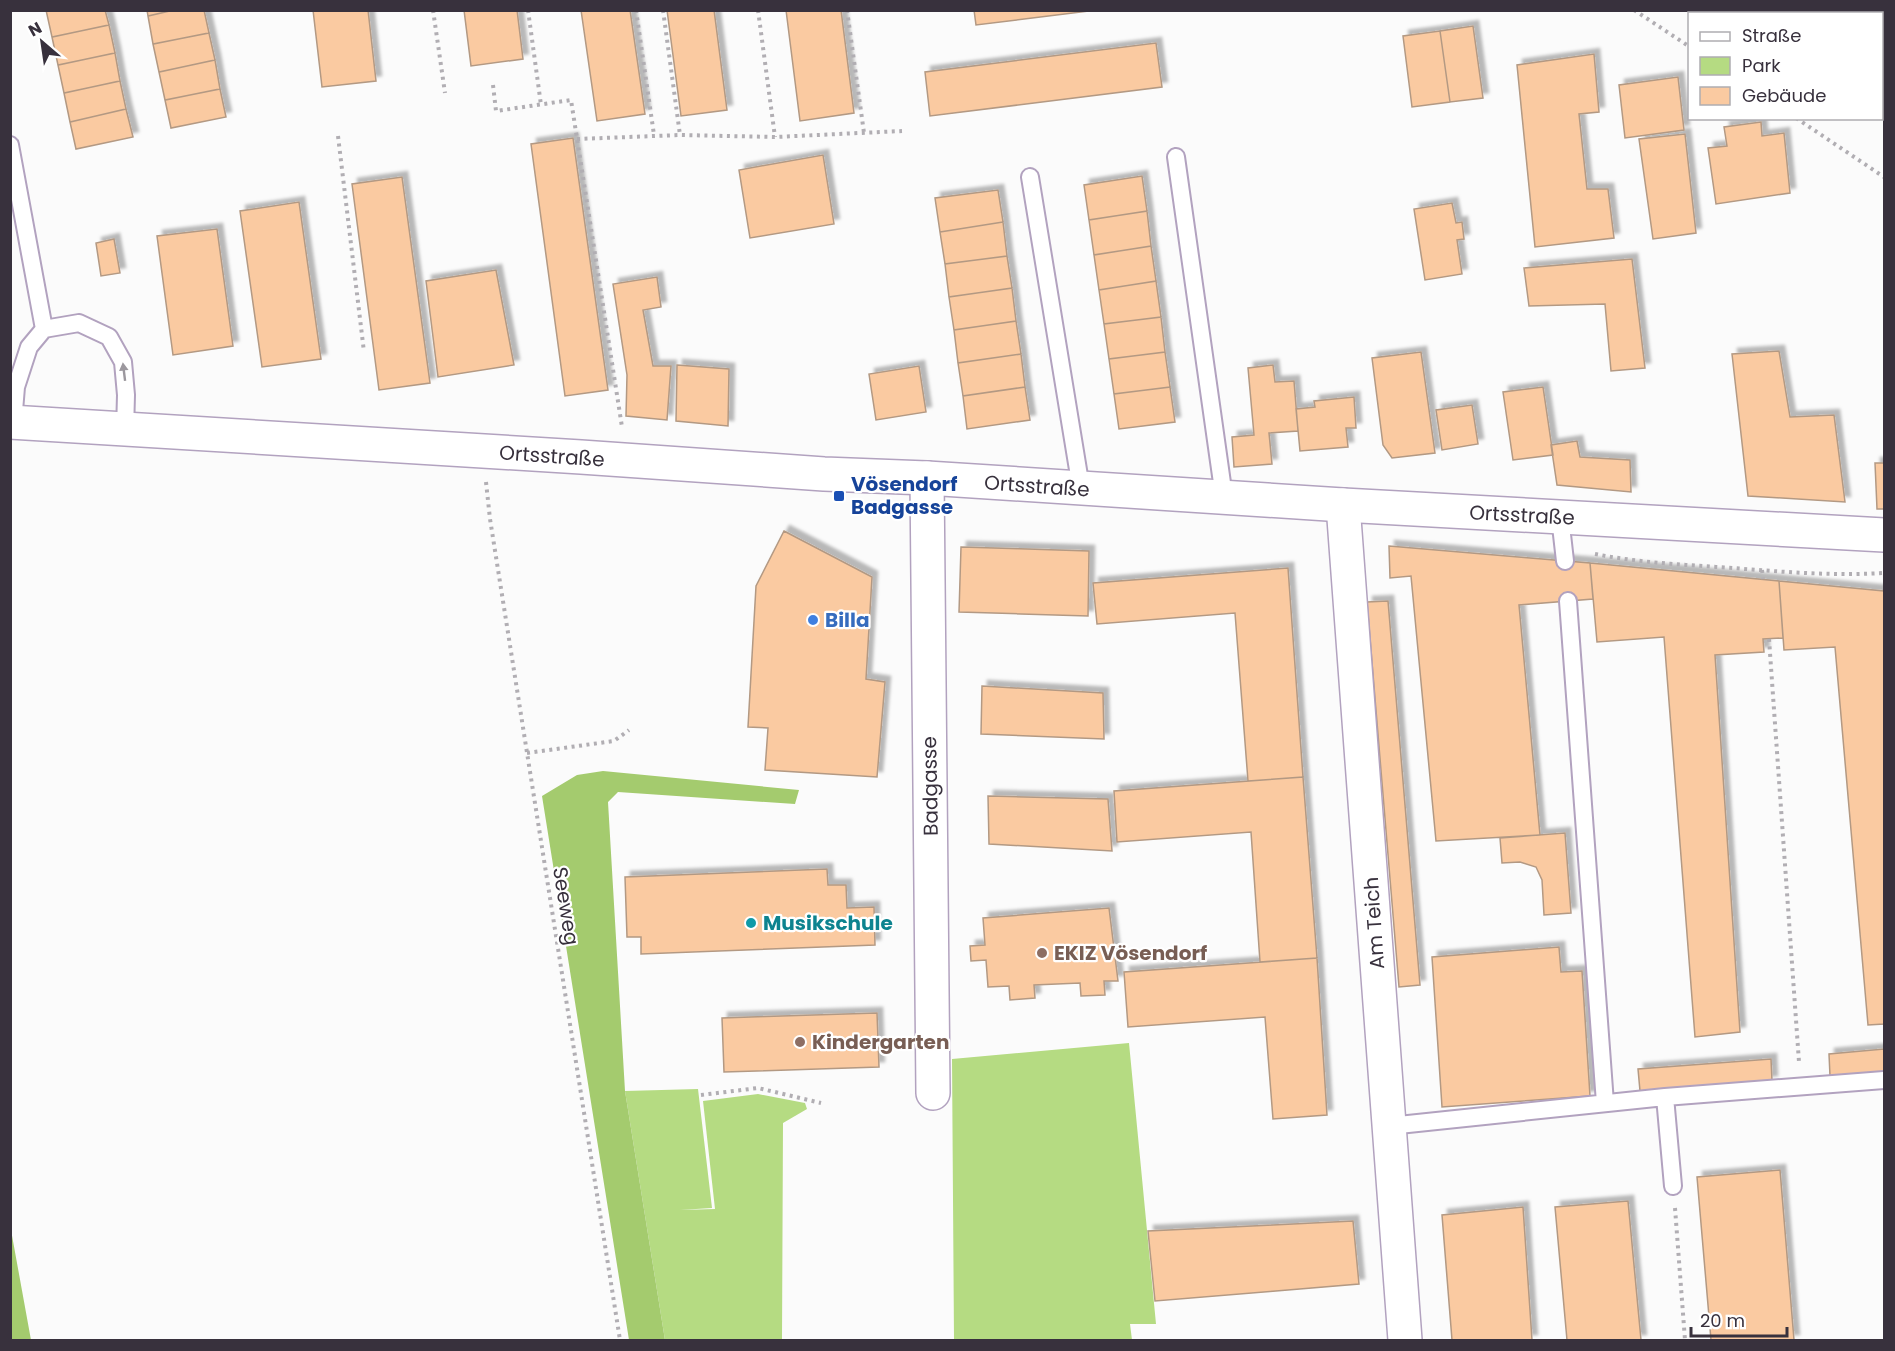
<svg xmlns="http://www.w3.org/2000/svg" width="1895" height="1351" font-family="Poppins,sans-serif">
<defs>
<filter id="shadow"><feDropShadow dx="5.5" dy="-5.5" stdDeviation="1.5" flood-color="#0004"/></filter>
</defs>
<rect width="100%" height="100%" fill="#fbfbfb"/>
<path fill="#f5e8ff" d="M1792,11H1884V72L1882,70V14H1796Z"/>
<path fill="#b5db82" d="M1129,1043L1156,1324H1130L1132,1340H954L952,1059Z
M698,1089L712,1208L680,1210L715,1209L703,1101L758,1094L805,1103L807,1109L783,1123L782,1340H665L625,1091Z"/>
<path fill="#a4cb6e" d="M603,771L799,790L795,804L618,792L608,802L625,1091L665,1340H629L542,796L577,775Z
M11,1230L31,1340H11Z"/>
<path fill="#facaa1" stroke="#b39983" stroke-width="1.5" filter="url(#shadow)" d="M46,10H105L109,25L52,37Z
M147,10H174L148,16Z
M174,10H204L209,33L153,44L148,16Z
M313,10H368L376,81L322,87Z
M464,10H517L523,59L471,66Z
M581,10H630L645,114L597,121Z
M667,10H714L727,110L681,116Z
M786,10H841L854,113L800,121Z
M974,10H1097L976,25Z
M109,25L115,53L58,65L52,37Z
M1473,26L1483,98L1450,102L1440,31Z
M1440,31L1450,102L1412,107L1403,36Z
M209,33L215,60L159,72L153,44Z
M1156,43L1162,87L930,116L925,72Z
M115,53L120,81L64,93L58,65Z
M1594,54L1599,112L1579,114L1587,189H1608L1614,238L1535,247L1517,65Z
M215,60L220,89L165,100L159,72Z
M1678,77L1684,130L1625,138L1619,85Z
M120,81L126,109L70,122L64,93Z
M220,89L226,117L171,128L165,100Z
M126,109L133,137L76,149L70,122Z
M1761,122L1762,136L1784,133L1790,193L1716,204L1708,148L1727,146L1724,127Z
M1685,134L1696,233L1653,239L1639,139Z
M573,138L608,390L565,396L531,144Z
M823,155L834,224L750,238L739,170Z
M1142,176L1147,211L1089,220L1084,185Z
M402,177L430,383L379,390L352,184Z
M998,190L1003,222L940,232L935,198Z
M299,202L321,359L262,367L240,211Z
M1452,203L1456,223L1462,222L1464,239L1457,240L1462,274L1425,280L1414,209Z
M1147,211L1151,246L1094,255L1089,220Z
M1003,222L1007,256L945,264L940,232Z
M217,229L233,346L173,355L157,236Z
M114,239L120,273L101,276L96,243Z
M1151,246L1156,281L1099,290L1094,255Z
M1007,256L1012,288L949,297L945,264Z
M1632,259L1645,368L1611,371L1605,304L1529,306L1524,268Z
M496,270L514,365L438,377L426,281Z
M657,277L661,307L643,310L653,366H671L667,420L626,416L627,375L613,284Z
M1156,281L1161,317L1104,324L1099,290Z
M1012,288L1016,321L954,330L949,297Z
M1161,317L1165,352L1109,359L1104,324Z
M1016,321L1021,354L958,363L954,330Z
M1779,351L1790,417L1834,415L1845,502L1748,496L1732,354Z
M1165,352L1170,387L1114,394L1109,359Z
M1421,352L1435,453L1392,458L1383,445L1372,358Z
M1021,354L1025,387L963,396L958,363Z
M677,365L729,369L728,426L676,421Z
M1273,365L1275,382L1294,381L1298,431L1269,433L1272,464L1234,467L1232,437L1254,435L1248,368Z
M919,366L926,412L876,420L869,374Z
M1025,387L1030,420L967,429L963,396Z
M1170,387L1175,422L1119,429L1114,394Z
M1543,387L1553,455L1513,460L1503,392Z
M1354,397L1356,428H1346L1348,447L1300,451L1296,409L1315,407L1314,401Z
M1472,405L1478,444L1442,450L1436,410Z
M1577,441L1580,457L1630,460L1631,492L1557,485L1551,445Z
M1875,463H1884V509H1877Z
M784,531L872,577L866,679L885,682L877,777L765,770L768,728L748,727L756,586Z
M1389,546L1590,563L1593,599L1519,605L1540,835L1436,841L1411,576L1390,578Z
M961,547L1089,551L1088,616L959,612Z
M1590,563L1779,581L1783,638L1763,639L1764,652L1715,655L1740,1032L1695,1037L1664,637L1597,642Z
M1288,568L1303,777L1248,781L1235,613L1097,624L1093,583Z
M1779,581L1884,591V1024L1868,1025L1835,647L1784,650Z
M1388,601L1420,985L1399,987L1367,602Z
M982,686L1103,693L1104,739L981,734Z
M1303,777L1317,958L1260,962L1251,832L1117,842L1114,791Z
M988,796L1108,799L1112,851L989,844Z
M1565,833L1571,913L1544,915L1542,880L1536,867L1520,862L1502,863L1500,838Z
M827,869L828,885H846L847,908L874,907L875,945L641,954V937H627L625,877Z
M1109,908L1118,981H1104L1105,995L1081,996L1080,983L1034,985L1035,998L1010,1000L1009,986L988,987L986,960L971,961L970,946L985,945L983,918Z
M1559,947L1561,972L1582,971L1590,1096L1442,1107L1432,957Z
M1317,958L1327,1115L1273,1119L1265,1017L1128,1027L1124,972Z
M877,1013L879,1067L724,1072L722,1018Z
M1884,1049V1072L1830,1076L1829,1054Z
M1771,1059L1772,1081L1640,1091L1638,1069Z
M1780,1170L1794,1340H1711L1697,1177Z
M1628,1201L1641,1340H1567L1555,1207Z
M1523,1207L1532,1340H1452L1442,1215Z
M1353,1221L1359,1284L1155,1301L1148,1231Z"/>
<g fill="none" stroke-linecap="round" stroke-linejoin="round">
<g stroke="#b2a2bf" stroke-width="20">
<path id="lane" d="M10,145L44,329
M1176,157L1224,497
M1030,177L1081,488
M13,423L16,387L29,347L44,329L79,323L109,337L123,362L126,395L125,431
M1560,517L1565,561
M1568,601L1605,1103
M1665,1097L1673,1186
M1389,1126L1665,1097L1884,1080"/>
</g>
<g stroke="#b2a2bf" stroke-width="36">
<path id="street" d="M927,478L933,1093
M1343,505L1405,1340"/>
</g>
<g stroke="#b2a2bf" stroke-width="36">
<path id="secondary" d="M1734,10L1739,14
M1882,98L1884,100
M10,422L581,457L824,474L927,478L1343,505L1884,535"/>
</g>
<path stroke="#b1aeb3" stroke-width="4" stroke-dasharray="3 4.5" stroke-linecap="butt" d="M433,10L445,93
M528,10L541,105
M636,10L654,135
M663,10L680,135
M758,10L775,137
M847,10L864,133
M1634,10L1690,47
M493,85L496,111L571,100L622,427
M1796,118L1884,177
M338,136L364,352
M577,139L680,135L775,137L902,131
M486,482L490,519L620,1340
M1595,554C1641,563 1687,565 1733,568C1783,572 1834,576 1884,573
M1762,570L1763,579
M1769,639L1799,1062
M527,753L614,741L629,730
M701,1095L758,1088L821,1103
M1675,1208L1685,1340"/>
<use href="#lane" stroke="#fff" stroke-width="16"/>
<use href="#street" stroke="#fff" stroke-width="33"/>
<use href="#secondary" stroke="#fff" stroke-width="33"/>
</g>
<defs><path id="oneway-solid" d="M-6-.8H1V-3.2L6.5 0L1 3.2V.8H-6Z" transform="scale(1.5)"/></defs>
<use fill="#9c989e" href="#oneway-solid" transform="translate(124 372) rotate(-97)"/>
<rect fill="#1a4fb4" stroke="#fff" stroke-width="2" x="833" y="490" width="12" height="12" rx="3"/>
<circle fill="#3f7fe0" stroke="#fff" stroke-width="2" cx="813" cy="620" r="6"/>
<circle fill="#0f9aa8" stroke="#fff" stroke-width="2" cx="751" cy="923" r="6"/>
<g fill="#8d6e63" stroke="#fff" stroke-width="2">
<circle cx="1042" cy="953" r="6"/>
<circle cx="800" cy="1042" r="6"/>
</g>
<g text-anchor="middle" stroke-width="4.5" stroke-linejoin="round" paint-order="stroke">
<g font-size="20" fill="#38313d" stroke="#fff">
<text transform="translate(552 456) rotate(4)" y="7">Ortsstraße</text>
<text transform="translate(1037 486) rotate(4)" y="7">Ortsstraße</text>
<text transform="translate(1522 515) rotate(3)" y="7">Ortsstraße</text>
<text transform="translate(930 786) rotate(-91)" y="7">Badgasse</text>
<text transform="translate(566 906) rotate(81)" y="7">Seeweg</text>
<text transform="translate(1374 923) rotate(-94)" y="7">Am Teich</text>
</g>
<g font-size="20" font-weight="bold" fill="#164399" stroke="#fff" text-anchor="start">
<text x="851" y="491">Vösendorf<tspan x="851" dy="23">Badgasse</tspan></text>
</g>
<g font-size="20" font-weight="bold" fill="#366cbe" stroke="#fff" text-anchor="start">
<text x="825" y="627">Billa</text>
</g>
<g font-size="20" font-weight="bold" fill="#0d838f" stroke="#fff" text-anchor="start">
<text x="763" y="930">Musikschule</text>
</g>
<g font-size="20" font-weight="bold" fill="#785e54" stroke="#fff" text-anchor="start">
<text x="1054" y="960">EKIZ Vösendorf</text>
<text x="812" y="1049">Kindergarten</text>
</g>
</g>
<rect width="1895" height="1351" fill="none" stroke="#38313d" stroke-width="24"/>
<rect x="1688" y="12" width="195" height="108" fill="#ffffff" stroke="#afadb1" stroke-width="1.5"/>
<rect x="1700" y="32" width="30" height="9" fill="#ffffff" stroke="#afadb1" stroke-width="1.5"/>
<text x="1742" y="42" font-size="18" fill="#38313d">Straße</text>
<rect x="1700" y="57" width="30" height="18" fill="#b5db82" stroke="#afadb1" stroke-width="1.5"/>
<text x="1742" y="72" font-size="18" fill="#38313d">Park</text>
<rect x="1700" y="87" width="30" height="18" fill="#facaa1" stroke="#afadb1" stroke-width="1.5"/>
<text x="1742" y="102" font-size="18" fill="#38313d">Gebäude</text>
<g transform="translate(42 42) rotate(331)" stroke="#ffffff" stroke-width="4.5" paint-order="stroke">
<path d="M0-4.5L10 22L0 15L-10 22Z" fill="#38313d"/>
<text y="-9" font-size="16" font-weight="bold" text-anchor="middle" fill="#38313d">N</text>
</g>
<path d="M1691 1327v9h96v-9" fill="none" stroke="#38313d" stroke-width="3"/>
<text x="1700" y="1327" font-size="18" fill="#38313d" stroke="#ffffff" stroke-width="4.5" paint-order="stroke">20 m</text>
</svg>
